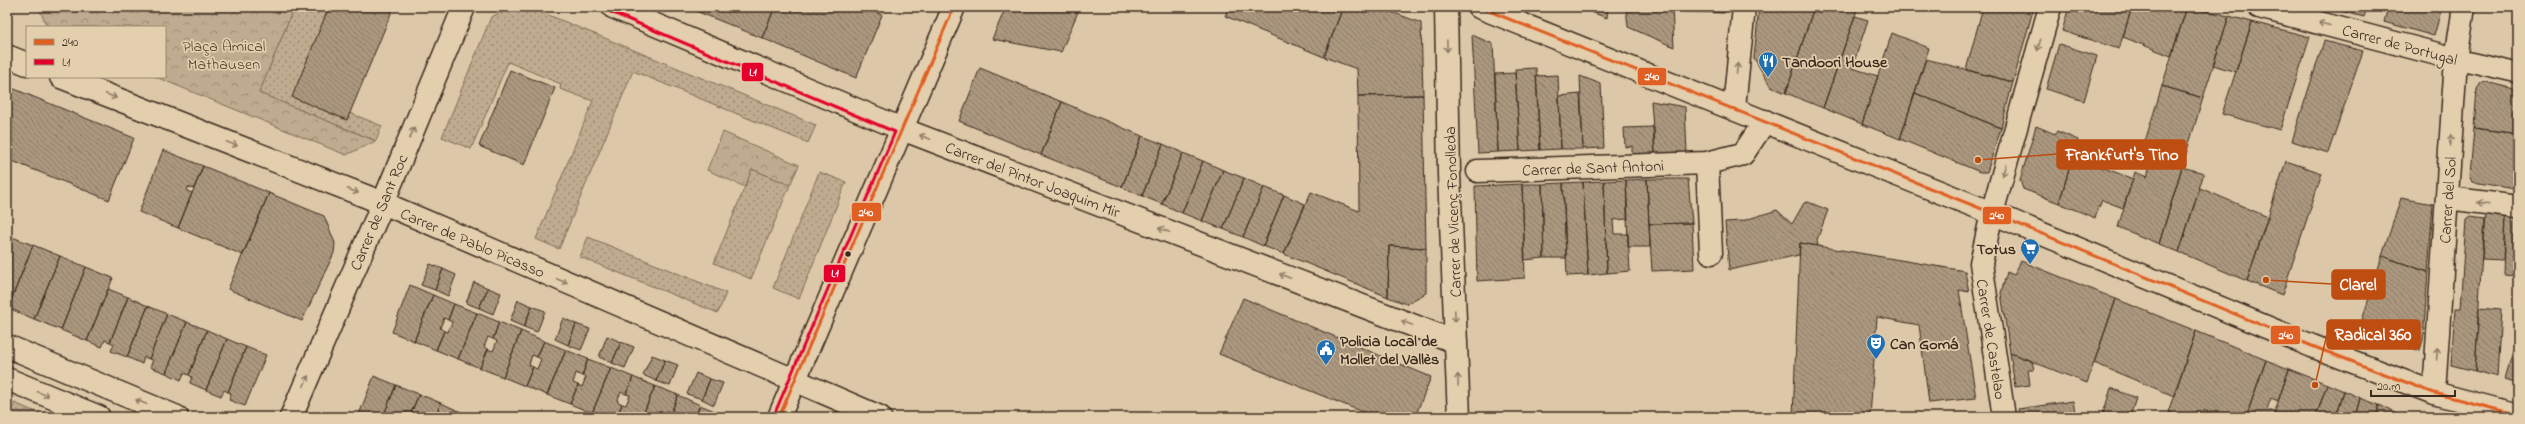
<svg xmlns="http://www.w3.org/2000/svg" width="2525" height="424" font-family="'Indie Flower',sans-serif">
<defs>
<pattern id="grass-dots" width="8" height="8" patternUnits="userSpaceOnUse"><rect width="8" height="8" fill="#bfab8f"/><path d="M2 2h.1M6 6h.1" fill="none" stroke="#9c8b74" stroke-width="1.8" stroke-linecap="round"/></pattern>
<pattern id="park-crowns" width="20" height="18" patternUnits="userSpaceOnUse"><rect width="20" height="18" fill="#bfab8f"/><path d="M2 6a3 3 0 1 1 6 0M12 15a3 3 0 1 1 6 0" fill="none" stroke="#9c8b74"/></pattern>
<pattern id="building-back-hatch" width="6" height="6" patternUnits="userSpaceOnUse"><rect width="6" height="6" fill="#aa977e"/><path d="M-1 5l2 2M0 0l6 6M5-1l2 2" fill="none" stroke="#8c7b67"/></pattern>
</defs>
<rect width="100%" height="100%" fill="#dcc8a8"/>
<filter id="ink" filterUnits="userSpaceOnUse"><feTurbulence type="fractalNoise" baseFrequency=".025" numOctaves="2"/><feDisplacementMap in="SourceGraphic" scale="8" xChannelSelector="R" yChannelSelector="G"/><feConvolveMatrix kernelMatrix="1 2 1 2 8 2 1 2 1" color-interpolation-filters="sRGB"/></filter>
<g filter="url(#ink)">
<path fill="url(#grass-dots)" stroke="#7d6a56" d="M294,7H329L292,97L346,120L350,113L382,126L376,141L259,93Z
M513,7H529L816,125L808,143L633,71L559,249L536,239L593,101L560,89L561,84L508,62L471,149L442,137L491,17Z
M752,169L790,185L751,279L714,263Z
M819,172L846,182L799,299L773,288Z
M588,237L726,293L718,313L580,257Z
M7,400L48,417H7Z"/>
<path fill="url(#park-crowns)" stroke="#7d6a56" d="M294,7L259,93L376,141L346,155L156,77H165V27H47L39,8Z
M723,132L799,165L790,185L752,169L745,187L707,170Z"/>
<path fill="url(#building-back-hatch)" stroke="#3b2a1e" d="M329,7H381L392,11L347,120L292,97Z
M686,7H775L762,38Z
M775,7H862L882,15L856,78L762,38Z
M1006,7H1080L1061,52L992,39Z
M1229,7H1343L1324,57L1225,16Z
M1343,7H1379L1421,23L1423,95L1358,96L1357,69L1324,57Z
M1579,7H1608L1607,18L1586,10Z
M1626,7H1672L1674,47L1628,27Z
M1672,7H1725L1724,13L1672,11Z
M1759,7H1814L1786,93L1771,87L1754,58Z
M1814,7H1858L1823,108L1786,93Z
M1983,7H2034L2013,82L1966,70Z
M2069,7H2132L2119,49L2062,31Z
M2132,7H2187L2171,56L2123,37Z
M2187,7L2229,16L2203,98L2162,86Z
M2325,7H2367L2364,17Z
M2388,7H2442L2434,36L2384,22Z
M1855,16L1868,20L1852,68L1878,76L1862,124L1823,108Z
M2229,16L2252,22L2236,72L2213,65Z
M2252,22L2310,37L2280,130L2222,114Z
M1892,33L1929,48L1900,139L1862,124Z
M1472,35L1493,44L1498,152L1478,153Z
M2324,41L2363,51L2328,153L2292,141Z
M2059,44L2097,56L2084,101L2046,89Z
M1926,59L2013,82L2001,128L1915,93Z
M980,68L1062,102L1041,155L959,121Z
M1536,68L1540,150L1520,151L1515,69Z
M510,70L555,88L524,165L479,146Z
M1515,73L1520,151L1498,152L1495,74Z
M1558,75L1561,149L1540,150L1536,76Z
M1580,76L1601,84L1604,148L1583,149Z
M2486,82L2518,90V134L2474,128L2477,89L2481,83Z
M7,86L134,138L109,200L7,159Z
M2162,86L2203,98L2182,167L2161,159L2163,154L2143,148Z
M1915,93L2001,128L1987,172H1980L1900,139Z
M1580,94L1583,149H1561L1559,96Z
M1423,95L1426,248L1389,246L1388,297L1284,254L1311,192L1359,211L1358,96Z
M1651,101L1685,107L1687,153L1655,155Z
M1062,102L1142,136L1122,187L1041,155Z
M2036,126L2055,134L2057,131L2078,140L2059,203L2023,189L2020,180Z
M1654,127L1655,155H1632V146L1625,147L1624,128Z
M2474,128L2518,134L2515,189L2473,182L2470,175Z
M1142,136L1163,144L1142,196L1122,187Z
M1163,144L1183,153L1162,204L1142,196Z
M2143,148L2163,154L2161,159L2182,167L2159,244L2118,227L2135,172L2147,177L2151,162L2140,158Z
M163,150L203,166L194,189L188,187L187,191L192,193L178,228L139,212Z
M1183,153L1203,161L1182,213L1162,204Z
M2073,156L2133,179L2123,208L2102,200L2095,218L2059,203Z
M1203,161L1223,170L1202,221L1182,213Z
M2286,161L2322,173L2282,295L2247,281Z
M203,166L269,193L243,255L178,228Z
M2182,167L2204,173L2179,252L2159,244Z
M1223,170L1244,178L1223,229L1202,221Z
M1244,178L1264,187L1243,237L1223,229Z
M1647,179H1688L1692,223L1649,224Z
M1647,179L1650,247H1628L1626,180Z
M1626,180L1628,219L1613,220L1614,234H1628L1630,271L1607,273L1604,181Z
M1604,181L1607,273L1588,275L1583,182Z
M1583,182L1588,275L1567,276L1563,183Z
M1563,183L1566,258H1544L1542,184Z
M1522,184L1525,278L1477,281L1475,186Z
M1522,184H1542L1544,258L1525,260Z
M1264,187L1284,195L1263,246L1243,237Z
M2200,188L2268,217L2247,281L2179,252Z
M269,193L324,216L335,243L334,253L302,321L228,289Z
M1284,195L1305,204L1284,254L1263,246Z
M2401,198L2433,204L2428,272L2382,256Z
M1808,202L1828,210L1817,240L1818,246L1800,243L1799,255L1729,270L1725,222L1742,221L1777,210L1792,224L1804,203Z
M2485,213L2506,215L2504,260L2482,259Z
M2506,215H2518V276L2504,275Z
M2470,217L2484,219L2475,371L2451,365L2455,309H2460L2466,220Z
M1692,223L1694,269L1652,271L1649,224Z
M7,235L33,245L8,308H7Z
M1800,243L1965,271L1969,292L1959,290L1976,398L1929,403L1919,325L1877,317L1870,417H1793Z
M33,245L60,256L34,319L8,308Z
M1389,246L1426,248V293L1406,304L1388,297Z
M60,256L86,267L61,330L34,319Z
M2382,256L2428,272L2423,340L2420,350L2417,351L2360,327Z
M2021,261L2116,299L2087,383L2010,353L2001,293L2007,272L2014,275Z
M430,264L443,269L435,290L421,285Z
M86,267L113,278L87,341L61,330Z
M443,269L456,275L448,296L435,290Z
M474,282L488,288L479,308L466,303Z
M410,285L433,295L414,341L392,332Z
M488,288L501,293L493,314L479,308Z
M108,289L128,297L110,342L105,340L102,347L87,341Z
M433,295L454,304L448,320L444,318L440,328L444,331L436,350L414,341Z
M128,297L148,306L127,357L111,351L114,344L110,342Z
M1243,298L1431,377L1415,417H1375L1219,354Z
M2116,299L2196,331L2174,396L2094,363Z
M518,300L532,306L524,327L510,321Z
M454,304L477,313L458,359L436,350L444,331L448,332L452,322L448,320Z
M148,306L167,314L149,359L144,357L142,364L127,357Z
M532,306L545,311L537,332L524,327Z
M2479,308L2501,310L2497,377L2475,371Z
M477,313L499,322L493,339L488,337L484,347L488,349L480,368L458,359Z
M167,314L187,322L166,373L150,367L153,360L149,359Z
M563,318L576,324L568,345L555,339Z
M187,322L207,330L189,375L184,373L181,380L166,373Z
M499,322L521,331L503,377L480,368L488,349L493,351L497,341L493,339Z
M576,324L590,329L581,350L568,345Z
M207,330L227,339L206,390L190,383L192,377L189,375Z
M521,331L544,341L537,357L532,355L529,365L533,367L525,386L503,377Z
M2196,331L2266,360L2246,417H2215L2216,415L2204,410L2200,417H2180L2168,412Z
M2518,333V383L2505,379Z
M607,336L621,342L612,363L599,357Z
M227,339L246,347L228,392L224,390L221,396L206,390Z
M544,341L566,350L547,395L525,386L533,367L537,369L541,359L537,357Z
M621,342L634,347L625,368L612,363Z
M246,347L266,355L245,406L229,400L231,393L228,392Z
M566,350L588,359L582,376L576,373L573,383L578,385L570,404L547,395Z
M2010,353L2032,361L2034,370H2028L2030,385L2015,387Z
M652,355L665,360L656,381L643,375Z
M588,359L611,368L592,413L570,404L578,385L582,387L586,377L582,376Z
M665,360L678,365L670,386L656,381Z
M2266,360L2289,369L2278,401L2271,398L2267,409L2275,411L2273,417H2246Z
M611,368L633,377L626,394L621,392L617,401L622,404L617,417H601L592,413Z
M2289,369L2327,384L2316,417H2273Z
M696,373L710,379L702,399L687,394Z
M374,376L396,385L383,417H358Z
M633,377L655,386L642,417H617L622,404L626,405L630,395L626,394Z
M710,379L723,383L714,405L702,399Z
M2327,384L2344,391L2336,417H2316Z
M396,385L419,394L411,413L407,411L405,417H383Z
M655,386L678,395L671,413L666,411L663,417H642Z
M2111,388L2136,398L2130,417H2102Z
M2344,391L2360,398L2355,417H2336Z
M419,394L441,403L435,417H414L415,415L411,413Z
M678,395L700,405L695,417H674L675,414L671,413Z
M2360,398L2379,405L2376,417H2355Z
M2073,401L2076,417H2020L2018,409Z
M441,403L463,413L461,417H435Z
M700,405L722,414L721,417H695Z
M2379,405L2396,412L2395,417H2376Z"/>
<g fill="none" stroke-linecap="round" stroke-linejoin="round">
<g stroke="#3b2a1e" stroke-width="22">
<path id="pedestrian" d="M2456,59L2518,73"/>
</g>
<g stroke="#3b2a1e" stroke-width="25">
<path id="minor" d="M613,7L902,129L1456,342
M1446,7L1449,174L1459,417
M2259,7L2456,59
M7,56L27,64
M61,77L383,203L880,417
M1734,108L1744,7
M1707,163L1711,253
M1478,171L1707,163L1743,154L1765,121
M2448,198L2518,207
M7,346L177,417
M7,379L99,417
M2434,393L2456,59L2464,7
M291,417L383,203L464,7
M779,417L954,7
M2004,417L1981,263L1992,213L2050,7"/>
</g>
<g stroke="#3b2a1e" stroke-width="25">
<path id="tertiary" d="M1479,7L1992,213L2312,346L2434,393L2518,415"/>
</g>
<use href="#pedestrian" stroke="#e3cfae" stroke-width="19"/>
<use href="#minor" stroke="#e3cfae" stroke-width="22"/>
<use href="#tertiary" stroke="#e3cfae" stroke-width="22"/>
<g stroke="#e3cfae" stroke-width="6">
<path id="bus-1" d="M1479,7L1992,213L2312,346L2434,393L2518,415
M779,417L954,7"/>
</g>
<g stroke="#e3cfae" stroke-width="6">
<path id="bus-2" d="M611,12L895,132L774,415"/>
</g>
<use href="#bus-1" stroke="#e05f22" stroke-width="3"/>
<use href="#bus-2" stroke="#e4002b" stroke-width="3"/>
</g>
<defs><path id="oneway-shaft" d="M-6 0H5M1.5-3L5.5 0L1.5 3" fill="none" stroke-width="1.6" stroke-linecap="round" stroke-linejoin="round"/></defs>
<g stroke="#8f7c66">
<use href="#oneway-shaft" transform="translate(2324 24) rotate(-165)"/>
<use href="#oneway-shaft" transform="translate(2039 45) rotate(106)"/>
<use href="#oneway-shaft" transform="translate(1447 46) rotate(89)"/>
<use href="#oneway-shaft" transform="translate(1737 69) rotate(-84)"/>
<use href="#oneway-shaft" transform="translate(111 96) rotate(21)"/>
<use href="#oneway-shaft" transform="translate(412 133) rotate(-68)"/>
<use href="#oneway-shaft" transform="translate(925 137) rotate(-159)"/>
<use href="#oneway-shaft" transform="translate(2451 140) rotate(-86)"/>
<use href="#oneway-shaft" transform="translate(232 144) rotate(21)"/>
<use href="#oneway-shaft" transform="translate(2004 170) rotate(106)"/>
<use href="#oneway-shaft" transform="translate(353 191) rotate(21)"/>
<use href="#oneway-shaft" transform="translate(2483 203) rotate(-173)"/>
<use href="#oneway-shaft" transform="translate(1164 230) rotate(-159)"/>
<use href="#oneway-shaft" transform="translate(1285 276) rotate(-159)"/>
<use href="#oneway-shaft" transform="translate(562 281) rotate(23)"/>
<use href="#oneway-shaft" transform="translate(1455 316) rotate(88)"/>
<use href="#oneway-shaft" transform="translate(1407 323) rotate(-159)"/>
<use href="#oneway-shaft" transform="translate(2437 354) rotate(-86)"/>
<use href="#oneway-shaft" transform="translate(1458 380) rotate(-92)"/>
<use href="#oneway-shaft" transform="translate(306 381) rotate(-67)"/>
<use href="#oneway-shaft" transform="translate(43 394) rotate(22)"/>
<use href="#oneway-shaft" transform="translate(141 402) rotate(-157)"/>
</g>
</g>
<defs>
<g id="restaurant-pin" transform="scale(1)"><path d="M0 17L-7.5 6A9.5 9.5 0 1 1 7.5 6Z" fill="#1f6fb2" stroke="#e3cfae"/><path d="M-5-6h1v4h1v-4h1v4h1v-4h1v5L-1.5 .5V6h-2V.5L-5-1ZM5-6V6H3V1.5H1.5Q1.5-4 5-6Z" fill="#fff"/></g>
<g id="supermarket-pin" transform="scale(1)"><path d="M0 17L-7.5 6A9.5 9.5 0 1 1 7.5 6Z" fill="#1f6fb2" stroke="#e3cfae"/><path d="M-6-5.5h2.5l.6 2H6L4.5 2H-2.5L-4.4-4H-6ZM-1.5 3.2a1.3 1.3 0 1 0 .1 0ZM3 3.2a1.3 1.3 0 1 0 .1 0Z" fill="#fff"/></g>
<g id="theatre-pin" transform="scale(1)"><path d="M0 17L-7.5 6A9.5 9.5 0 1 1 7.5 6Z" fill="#1f6fb2" stroke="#e3cfae"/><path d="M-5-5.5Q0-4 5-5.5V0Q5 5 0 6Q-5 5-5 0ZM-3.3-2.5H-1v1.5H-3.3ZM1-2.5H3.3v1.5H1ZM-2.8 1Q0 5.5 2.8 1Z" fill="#fff"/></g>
<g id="civic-pin" transform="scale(1)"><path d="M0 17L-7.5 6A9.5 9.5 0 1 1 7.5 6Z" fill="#1f6fb2" stroke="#e3cfae"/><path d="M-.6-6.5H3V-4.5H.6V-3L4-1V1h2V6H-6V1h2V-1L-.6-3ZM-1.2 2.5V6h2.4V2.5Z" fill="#fff"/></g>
</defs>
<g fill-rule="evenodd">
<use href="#restaurant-pin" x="1768" y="61"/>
<use href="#supermarket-pin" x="2030" y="248"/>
<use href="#theatre-pin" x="1876" y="343"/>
<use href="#civic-pin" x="1326" y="349"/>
</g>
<circle fill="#3b2a1e" stroke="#e3cfae" stroke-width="1.5" cx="848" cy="254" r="3.5"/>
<g text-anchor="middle" stroke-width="3.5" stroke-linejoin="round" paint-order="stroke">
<g font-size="16" fill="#3b2a1e" stroke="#e3cfae">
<text transform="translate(2400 44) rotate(15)" y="6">Carrer de Portugal</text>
<text transform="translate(1593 167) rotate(-2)" y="6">Carrer de Sant Antoni</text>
<text transform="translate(1033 179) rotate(21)" y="6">Carrer del Pintor Joaquim Mir</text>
<text transform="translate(2447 200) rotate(-86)" y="6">Carrer del Sol</text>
<text transform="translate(378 212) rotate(-67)" y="6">Carrer de Sant Roc</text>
<text transform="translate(1452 212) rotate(-92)" y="6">Carrer de Vicenç Fonolleda</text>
<text transform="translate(473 242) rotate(23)" y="6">Carrer de Pablo Picasso</text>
<text transform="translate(1992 339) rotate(81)" y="6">Carrer de Castelao</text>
</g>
<g font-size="16" fill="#4f3d2f" stroke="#e3cfae">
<text x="224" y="51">Plaça Amical<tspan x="224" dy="18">Mathausen</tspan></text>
</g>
<g font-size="16" font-weight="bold" fill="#3b2a1e" stroke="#e3cfae" text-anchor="start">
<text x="1782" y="67">Tandoori House</text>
<text x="2016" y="254" text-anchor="end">Totus</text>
<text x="1340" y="346">Policia Local de<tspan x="1340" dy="18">Mollet del Vallès</tspan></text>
<text x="1890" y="349">Can Gomá</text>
</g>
</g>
<path fill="none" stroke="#bd4d10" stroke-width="1.5" d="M1978 160L2057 154M2266 280L2332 284M2315 385L2327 334"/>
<g fill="#bd4d10" stroke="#e3cfae" stroke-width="1.5">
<circle cx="1978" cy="160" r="4"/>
<circle cx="2266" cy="280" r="4"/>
<circle cx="2315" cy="385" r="4"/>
</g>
<g fill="#bd4d10" stroke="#bd4d10" stroke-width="1.5">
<rect x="2057" y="140" width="129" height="29" rx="4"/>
<rect x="2332" y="270" width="53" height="29" rx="4"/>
<rect x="2327" y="320" width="93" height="29" rx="4"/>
</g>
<g font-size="17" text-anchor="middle" font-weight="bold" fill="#fff">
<text x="2122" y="160">Frankfurt's Tino</text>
<text x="2358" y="290">Clarel</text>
<text x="2373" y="340">Radical 360</text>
</g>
<g stroke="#e3cfae" stroke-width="1.5">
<rect x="741" y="62" width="23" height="20" rx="4" fill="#e4002b"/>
<rect x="1637" y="67" width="30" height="19" rx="4" fill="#e05f22"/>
<rect x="851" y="202" width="31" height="20" rx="4" fill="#e05f22"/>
<rect x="1982" y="206" width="30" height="19" rx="4" fill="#e05f22"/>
<rect x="823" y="264" width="23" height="19" rx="4" fill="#e4002b"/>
<rect x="2270" y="325" width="31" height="20" rx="4" fill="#e05f22"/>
</g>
<g font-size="11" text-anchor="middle" font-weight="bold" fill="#fff">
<text x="753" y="76">L1</text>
<text x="1652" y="80">240</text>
<text x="866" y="216">240</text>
<text x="1997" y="219">240</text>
<text x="835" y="277">L1</text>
<text x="2286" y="339">240</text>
</g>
<rect width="2525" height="424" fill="none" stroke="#e3cfae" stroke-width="24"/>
<rect x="12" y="12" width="2501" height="400" fill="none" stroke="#3b2a1e" stroke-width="1.5" filter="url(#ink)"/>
<rect x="26" y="26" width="140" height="52" fill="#e3cfae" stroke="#a08d74"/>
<rect x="34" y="39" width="20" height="6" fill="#e05f22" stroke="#a08d74"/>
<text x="62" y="46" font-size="12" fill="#3b2a1e">240</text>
<rect x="34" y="59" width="20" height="6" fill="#e4002b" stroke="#a08d74"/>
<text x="62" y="66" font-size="12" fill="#3b2a1e">L1</text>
<path d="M2371 390v6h84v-6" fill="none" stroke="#3b2a1e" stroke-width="2"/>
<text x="2377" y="390" font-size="12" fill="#3b2a1e" stroke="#e3cfae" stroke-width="3" paint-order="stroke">20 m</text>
</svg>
